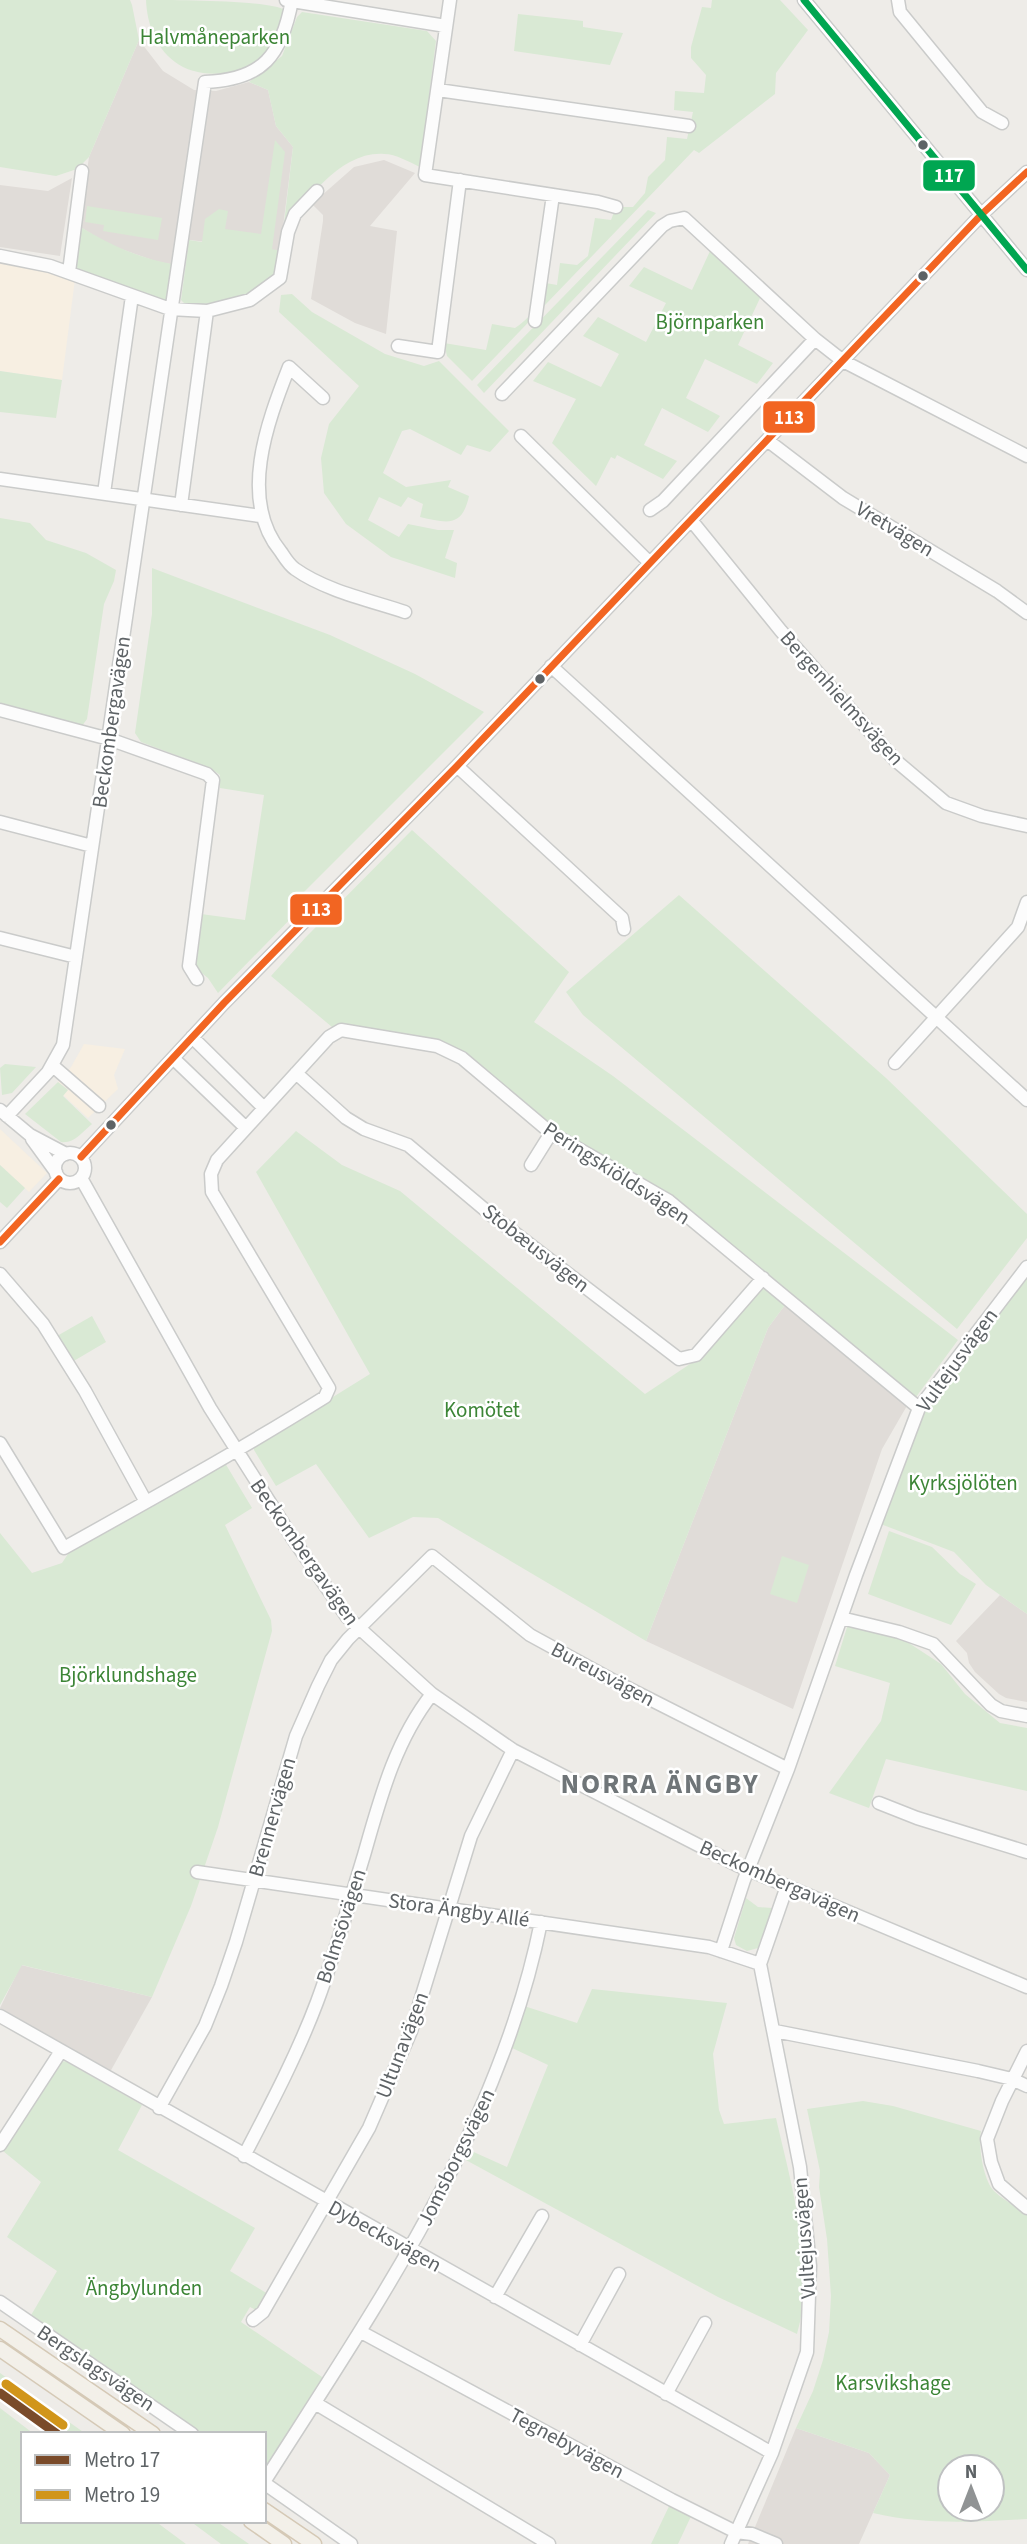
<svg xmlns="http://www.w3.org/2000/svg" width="1027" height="2544" font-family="'Source Sans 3',sans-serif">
<rect width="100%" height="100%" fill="#eeece8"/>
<path fill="#f7efe2" d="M0,262L50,269L75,279L62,380L0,371Z
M84,1044L125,1049L114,1075L118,1089L88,1118L63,1095L68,1089L58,1082L71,1067Z
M0,1129L47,1173L29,1192L0,1165Z"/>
<path fill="#e0dcd8" d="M139,40L163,71L194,90L216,91L249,82L268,90L276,126L293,147L280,251L190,240L185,267L155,261L107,244L79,226L89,157Z
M384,160L415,173L370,226L397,231L386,334L355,323L311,299L323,221V215L312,204L354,167Z
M72,178L60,256L0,247V185L48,191Z
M785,1305L908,1404L882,1449L793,1709L646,1641L768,1328Z
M1000,1595L1027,1614V1702L1006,1698L999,1694L975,1672L969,1663L967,1653L956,1641Z
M21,1965L152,1997L110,2072L0,2008Z
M796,2428L869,2453L890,2475L859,2544H748Z"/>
<path fill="#d9e9d4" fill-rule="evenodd" d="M0,0H130L132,5L139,40L89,157L77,169L56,176L0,167Z
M146,0C171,0 270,0 285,10C282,20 281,32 276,41C258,74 204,84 175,62C155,47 147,23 146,0Z
M712,0H780L808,30L776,73L775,94L699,153L694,150L472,381L447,356L444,343L486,350L492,324L515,328C536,314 535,306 540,282L557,285L560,263L577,265L588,256L595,218L611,220L616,207H633L645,193L648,177L665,160L667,137L687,139L693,112L674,110L675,91L704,93L706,75L691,58V47L702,7L711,8Z
M302,12L427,31L436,41L420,167C409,162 396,154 384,154C340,151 306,201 283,232L293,147L276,126L268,90L249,82L282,56L297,17Z
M518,14L583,21V27L623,33L610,65L514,51Z
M275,140L285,152L272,249L280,251L276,276C243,299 227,304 186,305L181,300L189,240L202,242L205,219L219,209L228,211L225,229L261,234Z
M87,206L162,218L158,240L103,231L104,225L85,222Z
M648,210L656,213L484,393L477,385Z
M79,226C108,244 138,258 172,264L167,300L161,302L73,268Z
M711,249L761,296L738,345L773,363L757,384L705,359L686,398L720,416L708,432L662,408L644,445L677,461L663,479L617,455L615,459L611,457L596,486L552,443L576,399L533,381L548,362L601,387L619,354L583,336L598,317L646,342L666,303L629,286L644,267L692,290Z
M292,294L312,312L385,354L424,366L439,361L509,431L490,452L467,445L461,455L410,429L402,431L383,473L406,487L451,480L448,487L469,496C462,528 447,523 420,517L423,504L408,497L401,507L379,497L368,520L399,537L408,524L438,530H454L445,558L457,563L455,578L391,557L346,524L324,493L321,458L329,424L359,386L279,312L281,295Z
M0,371L62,380L56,418L0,412Z
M0,518L30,523L46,540L86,553L116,570L114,581L104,604L87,719L82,726L0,703Z
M152,568L330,635L415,674L484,712L298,898L302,907L218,993L208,978L193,966L201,914L245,920L264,795L220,788V775L210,768L141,742L135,733L152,614Z
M412,830L569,972L534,1022L613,1076L958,1340L916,1397L662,1191L556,1131L453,1047L405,1035L332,1027L271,976L306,937Z
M679,895L886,1078L1027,1214V1238L957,1329L583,1015L566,992Z
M5,1064L36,1067L12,1093L2,1095L0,1068Z
M58,1082L68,1090L63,1096L92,1124C82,1132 74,1144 61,1142L25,1114Z
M296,1131L342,1165L400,1191L645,1394L708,1352L763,1285L785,1305L768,1328L646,1641L438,1518L413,1517L369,1538L316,1464L276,1486L254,1450V1446L370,1374L256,1172Z
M0,1165L25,1188L7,1208L0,1202Z
M1027,1274V1614L986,1585L954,1552L878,1523L925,1408Z
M92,1316L106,1342L72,1362L57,1336Z
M225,1463L252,1508L225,1525L271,1620L272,1631L218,1827L191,1906L152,1997L22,1965L0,2005V1533L32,1573L62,1563L70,1551Z
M889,1531L932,1547L960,1574L976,1584L951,1625L868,1594Z
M782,1556L809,1565L797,1603L770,1594Z
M848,1624L895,1634L941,1664L965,1694L1000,1723L1027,1728V1791L886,1759L869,1808L829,1793L881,1721L890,1683L835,1666Z
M746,1898L758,1907L772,1908L758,1948L747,1951L736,1945L734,1938Z
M592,1989L727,2003L713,2054L719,2110L724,2124L776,2118C791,2184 816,2267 797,2334L718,2297L464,2159L467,2149L507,2167L548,2065L510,2047L524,2006L577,2023Z
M62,2061L67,2062L142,2105L118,2150L255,2228L230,2271L268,2294L258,2311L250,2307L241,2322L325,2379L264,2469V2434H202L30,2317L57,2271L7,2237L41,2182L3,2151L58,2063Z
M863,2101L893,2106L981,2131C978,2145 983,2180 994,2191C1003,2200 1017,2207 1027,2214V2519C976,2522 924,2525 873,2513L890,2475L869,2453L796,2428L813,2391L823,2360L829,2332L831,2296L827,2239L819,2187L820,2171L807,2109ZM950,2467H992V2509H950Z
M0,2373L86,2434H68L0,2386Z
M0,2408L34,2434H23V2521H155L186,2544H0Z
M672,2500L694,2510L678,2544H651Z
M190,2521H216L249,2544H221Z"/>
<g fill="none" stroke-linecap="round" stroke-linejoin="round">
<g stroke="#cacbca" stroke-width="15">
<path id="minor" d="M286,0L446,26
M450,0L425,175L598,202L616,207
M804,0L1027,270
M898,0L900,12L982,112L1002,123
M438,90L689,126
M0,256L50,266L170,309L207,311L250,300L280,278L288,232L295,214L317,191
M69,272L82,171
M535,321L553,195
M398,346L438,352L460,180
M502,394L662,226L670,221L684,218L815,339L843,361L1027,456
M323,398L289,367C267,423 238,500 281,552C285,558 289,565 295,569C326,591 369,600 405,612
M521,436L650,563
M767,440L843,498L997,591L1027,613
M0,479L260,516
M104,493L132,296
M181,505L207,311
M650,510L663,501L815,339
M691,520L781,631L895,760L946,803L982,816L1027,826
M551,666L1027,1100
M0,710L109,739L207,774L213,780L189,966L197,979
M457,766L622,918L624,929
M0,822L92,846
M0,938L76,957
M192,1037L263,1107
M173,1058L245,1127
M895,1063L1018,927L1027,902
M53,1066L99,1106
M296,1073L346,1118L364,1129L408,1145L490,1214L679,1359L696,1355L763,1278
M0,1110L30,1135L66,1154
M7,1116L48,1072L63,1045L205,82C263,80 282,55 292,0
M32,1139L56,1172
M55 1168a15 15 0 1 1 30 0a15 15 0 1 1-30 0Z
M81,1157L224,1003L457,766L982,214L1027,172
M531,1165L551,1133
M81,1178L210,1408L293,1539L347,1617L432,1694L513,1750L737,1865L1027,1987
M0,1242L59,1179
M0,1274L43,1324L85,1391L146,1502
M0,1443L64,1548C152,1499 240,1450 325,1397L329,1388L212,1192L211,1174L217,1160L329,1037L341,1030L437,1046L462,1058L551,1133L669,1201L919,1408
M841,1618L899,1632L933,1644L991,1705L1001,1711L1027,1716
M879,1803L917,1818L1027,1852
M197,1872L709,1947L760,1964
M721,1951L744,1880L788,1769L856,1575L919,1408L1027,1267
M760,1964L787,1886
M0,2016L772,2453
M775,2031L978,2071L1012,2079L1027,2086
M1027,2051L1002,2101L987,2139L991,2162L999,2184L1027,2208
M159,2108L205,2026L221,1986L236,1942L296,1736L318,1686L331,1660L348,1639L432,1556L530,1635L616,1682L788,1769
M0,2145L61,2051
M244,2156C270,2106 297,2055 317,2002C335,1954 349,1904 364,1855C380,1799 395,1741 432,1694
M495,2297L542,2216
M0,2302L192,2434
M253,2320L263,2312L369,2128L411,2031L471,1836L513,1750
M361,2332L672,2500L736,2532L752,2534L776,2544
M580,2345L619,2274
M666,2394L705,2323
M315,2403L549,2544
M264,2482C376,2306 499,2130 541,1922
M264,2483L351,2544
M731,2544L772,2453L807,2352L810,2266L800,2167L760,1964"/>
</g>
<g stroke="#d5c9b6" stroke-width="17">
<path id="major" d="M0,2329L153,2434
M0,2349L123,2434
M264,2510L314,2544
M251,2521L284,2544"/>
</g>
<use href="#minor" stroke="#fcfcfc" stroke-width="12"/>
<use href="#major" stroke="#f3f0e9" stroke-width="14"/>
<g stroke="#fff" stroke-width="12">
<path id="bus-1" d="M81,1157L224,1003L457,766L982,214L1027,172
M0,1242L59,1179"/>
</g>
<g stroke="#fff" stroke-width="12">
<path id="bus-2" d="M804,0L1027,270"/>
</g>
<use href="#bus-1" stroke="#f26522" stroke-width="7"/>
<use href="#bus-2" stroke="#00a651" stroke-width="7"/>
<g stroke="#fff" stroke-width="14">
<path id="metro-1" d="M0,2393L57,2434"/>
</g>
<g stroke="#fff" stroke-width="14">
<path id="metro-2" d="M6,2384L63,2425"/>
</g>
<use href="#metro-1" stroke="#7a4b2a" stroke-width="9"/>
<use href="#metro-2" stroke="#d1951a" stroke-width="9"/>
</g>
<g fill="#5e6366" stroke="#fff" stroke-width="2.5">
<circle cx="923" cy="145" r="6"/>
<circle cx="923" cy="276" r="6"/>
<circle cx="540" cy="679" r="6"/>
<circle cx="111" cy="1125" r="6"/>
</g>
<g text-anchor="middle" stroke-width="5" stroke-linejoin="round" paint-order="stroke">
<g font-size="21" fill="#3c8536" stroke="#fff">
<text x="215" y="44">Halvmåneparken</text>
<text x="710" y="329">Björnparken</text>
<text x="482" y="1417">Komötet</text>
<text x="963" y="1490">Kyrksjölöten</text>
<text x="128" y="1682">Björklundshage</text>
<text x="144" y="2295">Ängbylunden</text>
<text x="893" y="2390">Karsvikshage</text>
</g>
<g font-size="21" fill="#5e6366" stroke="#fff">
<text transform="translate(895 529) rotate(31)" y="7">Vretvägen</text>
<text transform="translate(842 698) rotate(48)" y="7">Bergenhielmsvägen</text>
<text transform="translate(111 722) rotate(-82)" y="7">Beckombergavägen</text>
<text transform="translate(617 1173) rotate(33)" y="7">Peringskiöldsvägen</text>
<text transform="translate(536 1248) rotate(38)" y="7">Stobæusvägen</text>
<text transform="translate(957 1360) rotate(-54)" y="7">Vultejusvägen</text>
<text transform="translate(305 1552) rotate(55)" y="7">Beckombergavägen</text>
<text transform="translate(603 1674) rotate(28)" y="7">Bureusvägen</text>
<text transform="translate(272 1817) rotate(-74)" y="7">Brennervägen</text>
<text transform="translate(780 1881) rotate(24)" y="7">Beckombergavägen</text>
<text transform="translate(459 1910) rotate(8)" y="7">Stora Ängby Allé</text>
<text transform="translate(341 1926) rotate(-72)" y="7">Bolmsövägen</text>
<text transform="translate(402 2045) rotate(-69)" y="7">Ultunavägen</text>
<text transform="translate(456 2157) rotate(-64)" y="7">Jomsborgsvägen</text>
<text transform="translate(385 2236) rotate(29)" y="7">Dybecksvägen</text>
<text transform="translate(804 2238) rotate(-94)" y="7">Vultejusvägen</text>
<text transform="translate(96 2368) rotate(34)" y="7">Bergslagsvägen</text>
<text transform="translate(567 2443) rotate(28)" y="7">Tegnebyvägen</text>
</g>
<g font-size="28" font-weight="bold" letter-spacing="2" fill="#6f7578" stroke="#fff">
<text x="660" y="1793">NORRA ÄNGBY</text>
</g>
</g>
<g stroke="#fff" stroke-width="2.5">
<rect x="922" y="159" width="54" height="33" rx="7" fill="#00a651"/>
<rect x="762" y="400" width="54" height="34" rx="7" fill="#f26522"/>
<rect x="289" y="893" width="54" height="33" rx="7" fill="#f26522"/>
</g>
<g font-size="19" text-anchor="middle" font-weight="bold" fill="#fff">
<text x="949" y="182">117</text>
<text x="789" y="424">113</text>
<text x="316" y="916">113</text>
</g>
<rect x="21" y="2432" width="245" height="91" fill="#ffffff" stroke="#bfc1c2" stroke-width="2"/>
<rect x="35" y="2455" width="35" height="10" fill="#7a4b2a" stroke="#bfc1c2" stroke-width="2"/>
<text x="84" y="2467" font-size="21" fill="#5e6366">Metro 17</text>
<rect x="35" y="2490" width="35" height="10" fill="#d1951a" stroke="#bfc1c2" stroke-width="2"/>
<text x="84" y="2502" font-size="21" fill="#5e6366">Metro 19</text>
<g transform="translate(971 2488)"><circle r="33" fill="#ffffff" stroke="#bfc1c2" stroke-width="2"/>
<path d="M0-5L12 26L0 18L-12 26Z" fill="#909394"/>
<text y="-10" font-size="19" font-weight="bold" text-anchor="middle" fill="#5e6366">N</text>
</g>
</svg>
